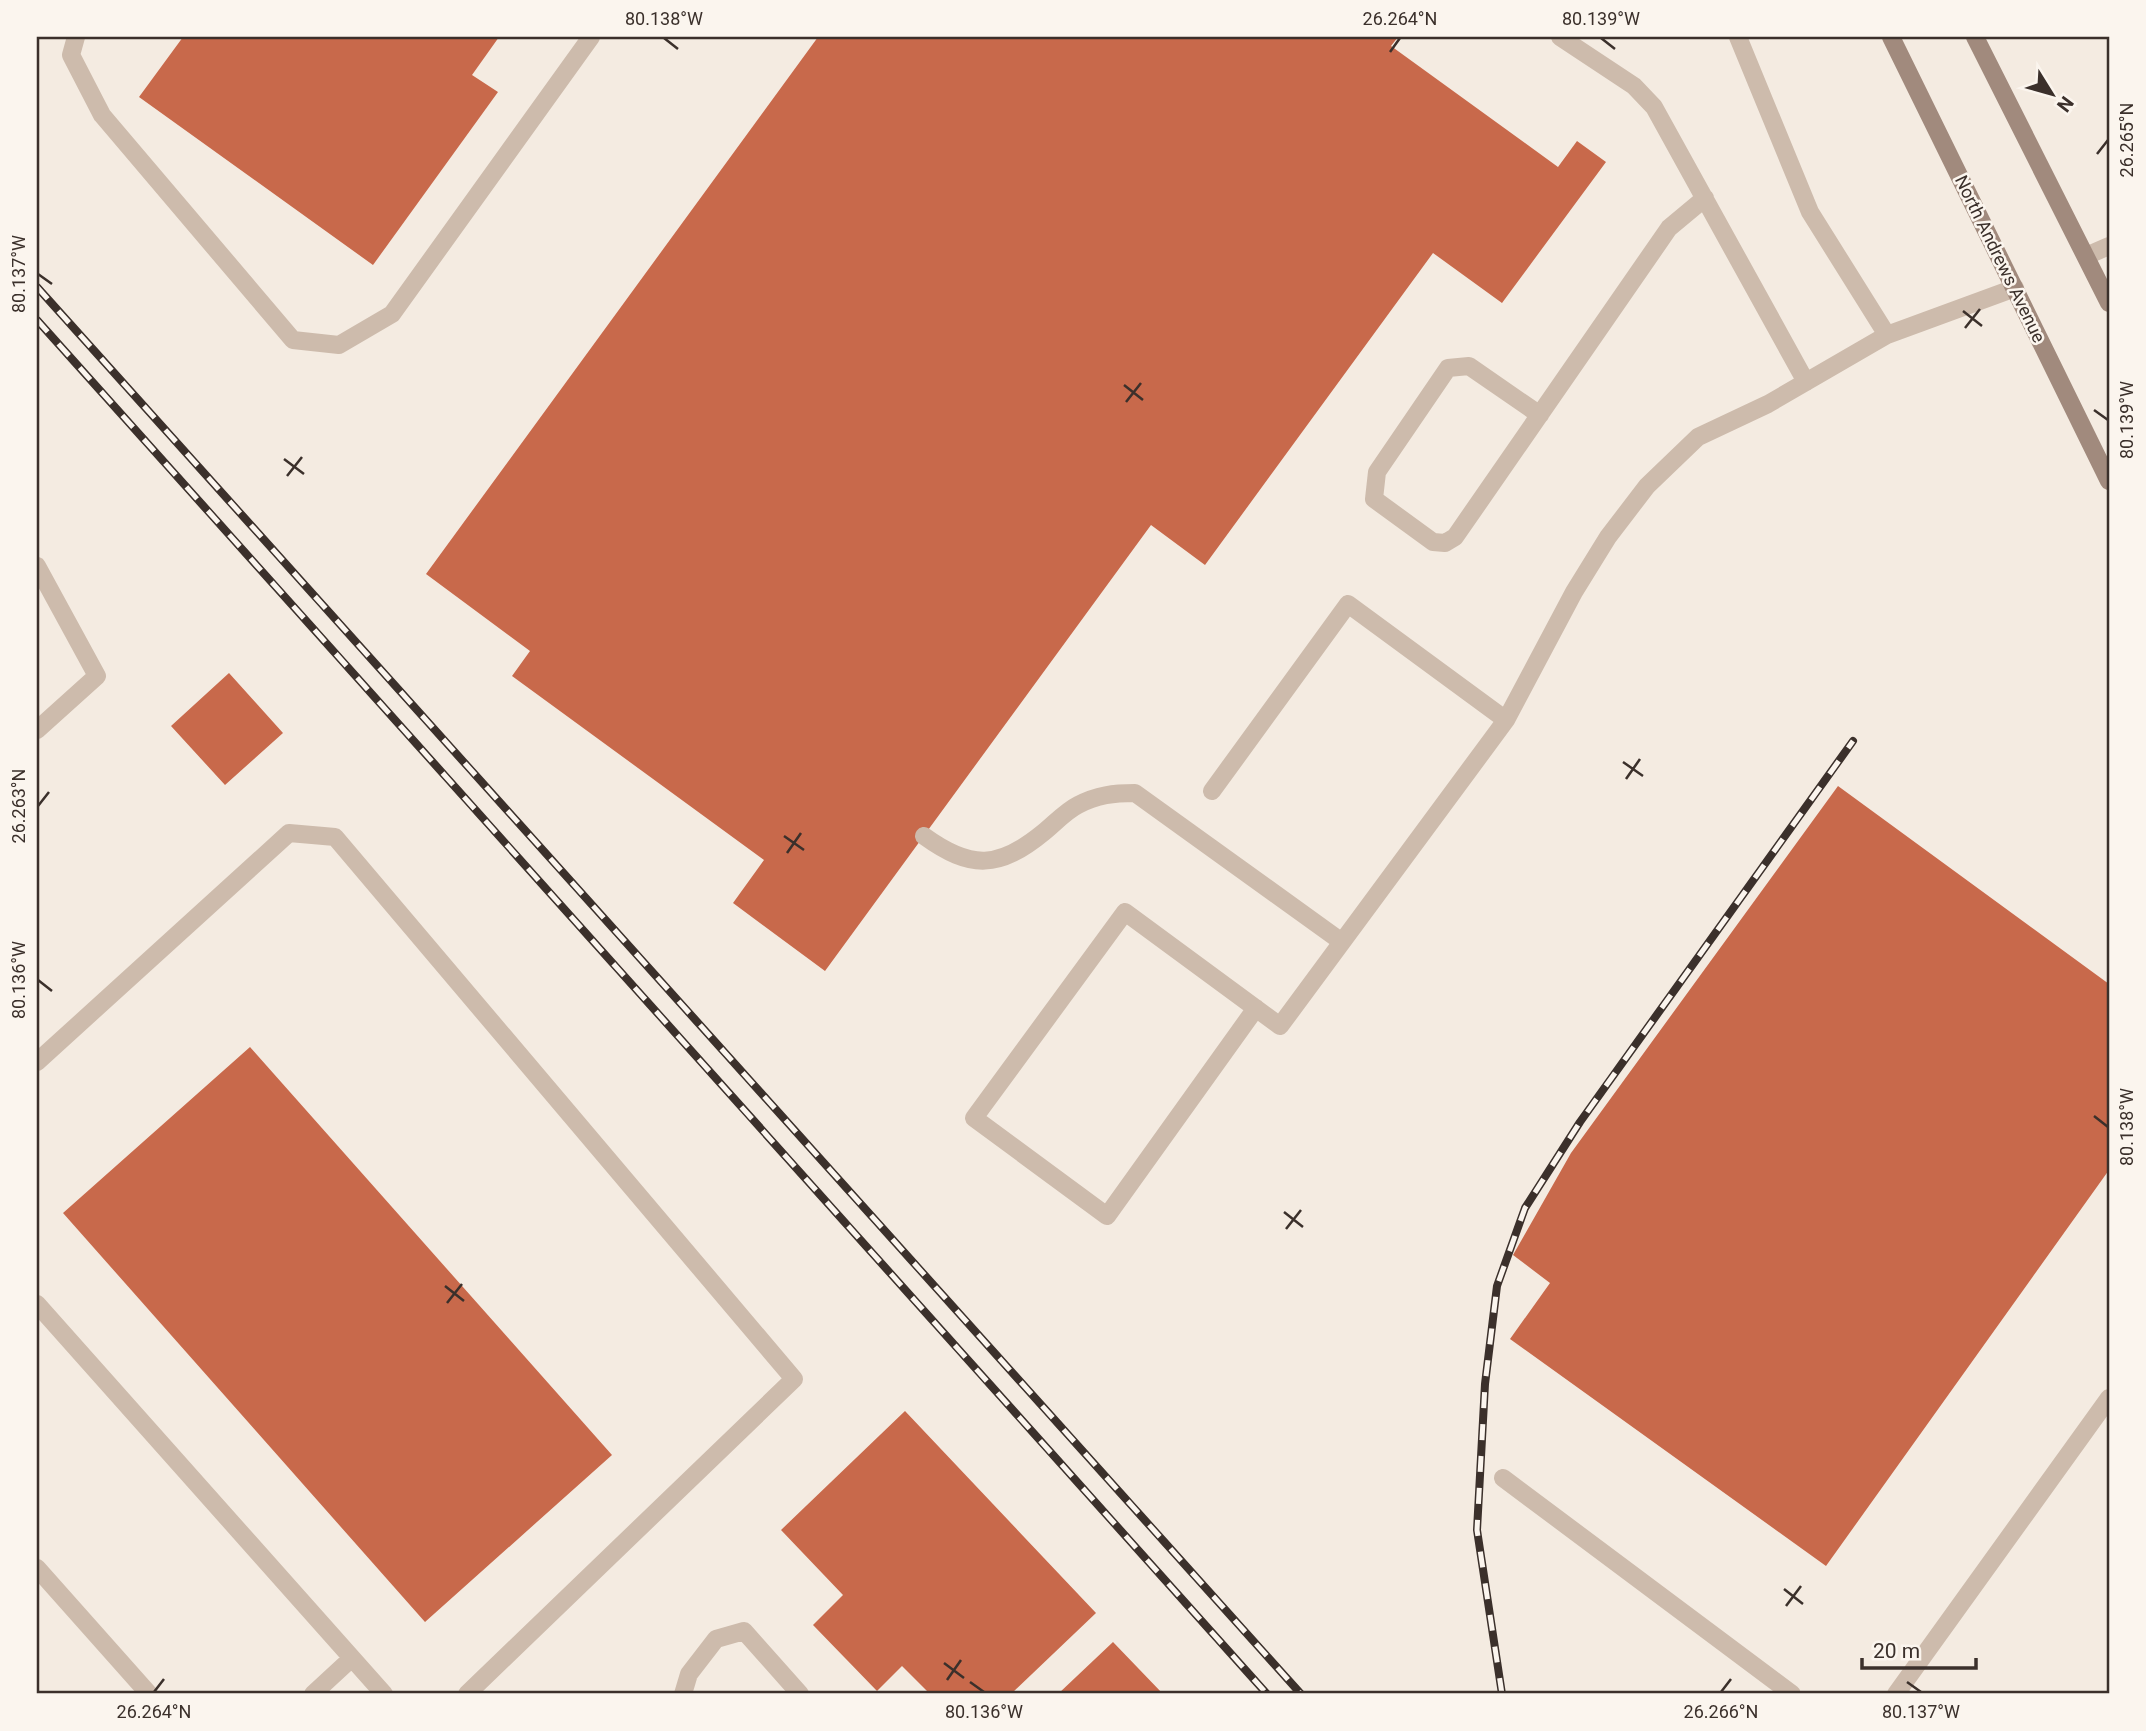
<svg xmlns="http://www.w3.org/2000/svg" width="2146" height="1731" font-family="Roboto,sans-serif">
<rect width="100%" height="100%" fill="#f4ebe1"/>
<path fill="#c8694b" d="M183,37H499L472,75L498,92L373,265L139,97Z
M818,37H1398L1391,46L1558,167L1577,141L1606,162L1502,303L1433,253L1205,565L1151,525L825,971L733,903L764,860L512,676L530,651L426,574Z
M229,673L283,733L225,785L171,726Z
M1838,786L2109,984V1170L1826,1566L1510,1339L1550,1283L1513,1255L1571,1153Z
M250,1047L612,1455L425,1622L63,1213Z
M905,1411L1096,1613L1011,1694H930L902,1666L877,1691L813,1625L843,1595L781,1530Z
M1113,1642L1163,1694H1058Z"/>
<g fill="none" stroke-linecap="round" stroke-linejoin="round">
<path stroke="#cdbbac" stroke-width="18" d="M76,37L71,55L102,115L293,340L339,345L392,314L591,37
M1560,37L1634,86L1654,107L1806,382
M1738,37L1810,212L1887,335
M2086,256L2109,246
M1540,415L1469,366L1448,368L1377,472L1374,499L1433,542L1445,543L1455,537L1669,228L1705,198
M37,566L97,676L37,730
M1212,791L1348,604L1506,720
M924,836C971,870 999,869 1044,832C1055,823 1066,811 1078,805C1097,795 1114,793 1135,793L1342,942
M1256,1008L1107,1216L974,1118L1125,912L1280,1026L1506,720L1574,592L1608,537L1647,486L1698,437L1768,404L1887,335L2015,288
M37,1062L289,833L335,837L794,1379L467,1694
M37,1304L384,1694
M1503,1478L1792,1694
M37,1568L149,1694
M313,1694L352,1658
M683,1694L689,1674L716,1639L744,1631L800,1694
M1896,1694L2109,1398"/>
<path stroke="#a18a7d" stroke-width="18" d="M1891,37L2109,481
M1975,37L2109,303"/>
<g stroke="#3b302b" stroke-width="8">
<path id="rail" d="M37,287L1301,1694
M37,320L1267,1694
M1502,1694L1477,1530L1485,1384L1497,1286L1525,1208L1580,1122L1853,741"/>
</g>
<use href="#rail" stroke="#fbf5ee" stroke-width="5" stroke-dasharray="16" stroke-linecap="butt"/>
</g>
<path fill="none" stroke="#3b302b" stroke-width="2.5" d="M664,38L678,49M1601,38L1615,49M1390,52L1400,38M2097,154L2108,140M38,274L52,284M1963,311L1982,326M1965,328L1980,309M1124,385L1143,400M1126,402L1141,383M2094,410L2108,420M284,459L304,474M287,476L302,457M1623,762L1643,776M1626,779L1640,759M38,806L49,792M784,836L804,850M787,853L801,833M38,980L52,991M2094,1116L2108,1127M1284,1212L1303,1227M1286,1229L1301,1210M445,1286L464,1301M447,1303L462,1284M1784,1589L1803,1604M1786,1606L1801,1586M944,1663L964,1678M947,1680L961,1660M970,1682L984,1692M1907,1682L1921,1692M154,1692L164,1679M1721,1692L1731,1679"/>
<g text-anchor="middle" stroke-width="5" stroke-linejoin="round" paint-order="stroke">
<g font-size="18" fill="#3b302b" stroke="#fbf5ee">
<text transform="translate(2000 259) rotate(64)" y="6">North Andrews Avenue</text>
</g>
</g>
<rect width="2146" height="1731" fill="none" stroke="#fbf5ee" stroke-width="77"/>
<g transform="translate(2052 94) rotate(127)" stroke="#fbf5ee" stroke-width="5" paint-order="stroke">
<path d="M0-5L12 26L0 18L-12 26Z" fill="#3b302b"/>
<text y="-10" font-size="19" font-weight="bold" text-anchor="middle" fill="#3b302b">N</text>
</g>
<path d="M1862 1658v10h114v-10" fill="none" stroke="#3b302b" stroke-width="3.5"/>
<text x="1873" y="1658" font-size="21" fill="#3b302b" stroke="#fbf5ee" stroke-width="5" paint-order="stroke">20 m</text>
<rect x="38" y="38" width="2070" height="1654" fill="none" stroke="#3b302b" stroke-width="2.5"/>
<g font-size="18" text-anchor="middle" fill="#3b302b">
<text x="664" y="25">80.138°W</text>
<text x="1400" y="25">26.264°N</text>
<text x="1601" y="25">80.139°W</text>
<text transform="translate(2127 140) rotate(-90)" y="6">26.265°N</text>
<text transform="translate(19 274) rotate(-90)" y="6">80.137°W</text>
<text transform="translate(2127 420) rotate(-90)" y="6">80.139°W</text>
<text transform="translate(19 806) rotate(-90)" y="6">26.263°N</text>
<text transform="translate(19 980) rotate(-90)" y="6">80.136°W</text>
<text transform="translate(2127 1127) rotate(-90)" y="6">80.138°W</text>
<text x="154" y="1718">26.264°N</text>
<text x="984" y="1718">80.136°W</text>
<text x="1721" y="1718">26.266°N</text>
<text x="1921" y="1718">80.137°W</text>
</g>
</svg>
